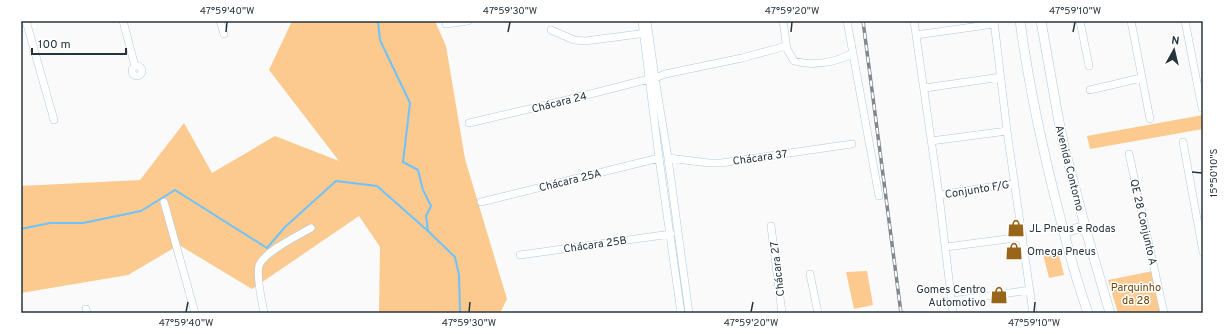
<svg xmlns="http://www.w3.org/2000/svg" width="1224" height="334" font-family="Overpass,sans-serif">
<rect width="100%" height="100%" fill="#fafafa"/>
<path fill="#fcc98f" d="M292,21H435L446,46L465,159L507,299L500,313H379L380,247L359,216L252,289L179,245L128,275L21,293V186L140,180L184,123L212,173L275,136L339,161L269,70Z
M1203,115V129L1090,149L1087,136Z
M1058,251L1064,275L1049,278L1043,254Z
M867,271L873,305L854,309L846,272Z
M1153,271L1161,313H1118L1108,280Z"/>
<g fill="none" stroke-linecap="round" stroke-linejoin="round">
<path stroke="#6dc3fd" stroke-width="2" d="M378,21L380,40L410,103L403,162L418,170L423,190L431,206L426,216L428,230
M21,229L50,223H83L141,211L175,190L267,248L285,227L336,181L377,186L428,231L455,257L459,275L460,313"/>
<g stroke="#abcbe2" stroke-width="8">
<path id="minor" d="M26,21L54,120
M123,21L135,66
M220,21L224,34
M642,21L659,158L681,313
M647,21L655,78L668,158L689,313
M783,21L787,49L794,61C811,66 837,63 852,53
M847,21L879,196
M914,21L939,195L953,313
M994,21L1007,131L1033,313
M1080,21L1089,66
M1131,21L1150,119
M1185,21L1202,108
M446,24L468,21
M551,30L574,40L585,41L647,33
M916,35L994,24
M132 71a5 5 0 1 1 10 0a5 5 0 1 1-10 0Z
M655,78L665,74L742,58L786,46
M925,88L1001,77
M1090,90L1141,78
M469,123L563,101L649,79
M931,141L1007,131
M1183,142L1203,252
M1129,154L1164,313
M668,158L709,163H721L852,144
M939,195L1015,183
M164,202L195,313
M481,202L659,158
M771,226L782,313
M946,247L1023,237
M520,255L671,234
M810,274L818,313
M951,301L1030,290
M86,309L87,313
M264,313C262,302 256,276 259,266C262,253 299,235 311,228"/>
</g>
<g stroke="#abcbe2" stroke-width="10">
<path id="major" d="M1020,21C1029,87 1043,152 1060,217C1068,249 1077,282 1088,313
M1041,21L1059,122L1064,146L1087,234L1110,313
M1064,233L1078,228H1082L1087,234"/>
</g>
<use href="#minor" stroke="#fff" stroke-width="7"/>
<use href="#major" stroke="#fff" stroke-width="9"/>
<g stroke="#80888d" stroke-width="3.5">
<path id="rail" d="M863,21L901,313"/>
</g>
<use href="#rail" stroke="#fff" stroke-width="2" stroke-dasharray="6" stroke-linecap="butt"/>
</g>
<path fill="none" stroke="#27343d" stroke-width="1.5" d="M226,32L227,22M508,32L510,22M791,32L792,22M1073,32L1075,22M1192,172L1202,173M186,312L188,302M469,312L470,302M751,312L753,302M1034,312L1035,302"/>
<defs>
<g id="shop-bare" transform="scale(1.38)"><path d="M-5-2.5h2.3a2.7 3.5 0 0 1 5.4 0H5L5.5 6h-11ZM-1.5-2.5h3a1.5 2.3 0 0 0-3 0Z" fill="#99651b" stroke="#fff" stroke-width="2.5" paint-order="stroke"/></g>
</defs>
<g fill-rule="evenodd">
<use href="#shop-bare" x="1016" y="228"/>
<use href="#shop-bare" x="1014" y="251"/>
<use href="#shop-bare" x="999" y="295"/>
</g>
<g text-anchor="middle" stroke-width="3" stroke-linejoin="round" paint-order="stroke">
<g font-size="11" fill="#27343d" stroke="#fff">
<text transform="translate(559 102) rotate(-14)" y="4">Chácara 24</text>
<text transform="translate(760 157) rotate(-8)" y="4">Chácara 37</text>
<text transform="translate(1070 168) rotate(76)" y="4">Avenida Contorno</text>
<text transform="translate(570 180) rotate(-14)" y="4">Chácara 25A</text>
<text transform="translate(977 189) rotate(-9)" y="4">Conjunto F/G</text>
<text transform="translate(1144 222) rotate(77)" y="4">QE 28 Conjunto A</text>
<text transform="translate(595 244) rotate(-8)" y="4">Chácara 25B</text>
<text transform="translate(777 269) rotate(-97)" y="4">Chácara 27</text>
</g>
<g font-size="11" fill="#27343d" stroke="#fff" text-anchor="start">
<text x="1029" y="232">JL Pneus e Rodas</text>
<text x="1027" y="255">Omega Pneus</text>
<text x="986" y="293" text-anchor="end">Gomes Centro<tspan x="986" dy="13">Automotivo</tspan></text>
</g>
<g font-size="11" fill="#6f470a" stroke="#fff">
<text x="1136" y="291">Parquinho<tspan x="1136" dy="13">da 28</tspan></text>
</g>
</g>
<rect width="1224" height="334" fill="none" stroke="#ffffff" stroke-width="44"/>
<g transform="translate(1174 50) rotate(8)" stroke="#ffffff" stroke-width="3" paint-order="stroke">
<path d="M0-3L7 15L0 10L-7 15Z" fill="#27343d"/>
<text y="-6" font-size="11" font-weight="bold" text-anchor="middle" fill="#27343d">N</text>
</g>
<path d="M32 48v6h94v-6" fill="none" stroke="#27343d" stroke-width="2"/>
<text x="38" y="48" font-size="12" fill="#27343d" stroke="#ffffff" stroke-width="3" paint-order="stroke">100 m</text>
<rect x="22" y="22" width="1180" height="290" fill="none" stroke="#27343d" stroke-width="1.5"/>
<g font-size="10" text-anchor="middle" fill="#27343d">
<text x="227" y="14">47°59'40"W</text>
<text x="510" y="14">47°59'30"W</text>
<text x="792" y="14">47°59'20"W</text>
<text x="1075" y="14">47°59'10"W</text>
<text transform="translate(1213 173) rotate(-90)" y="4">15°50'10"S</text>
<text x="186" y="326">47°59'40"W</text>
<text x="469" y="326">47°59'30"W</text>
<text x="751" y="326">47°59'20"W</text>
<text x="1034" y="326">47°59'10"W</text>
</g>
</svg>
